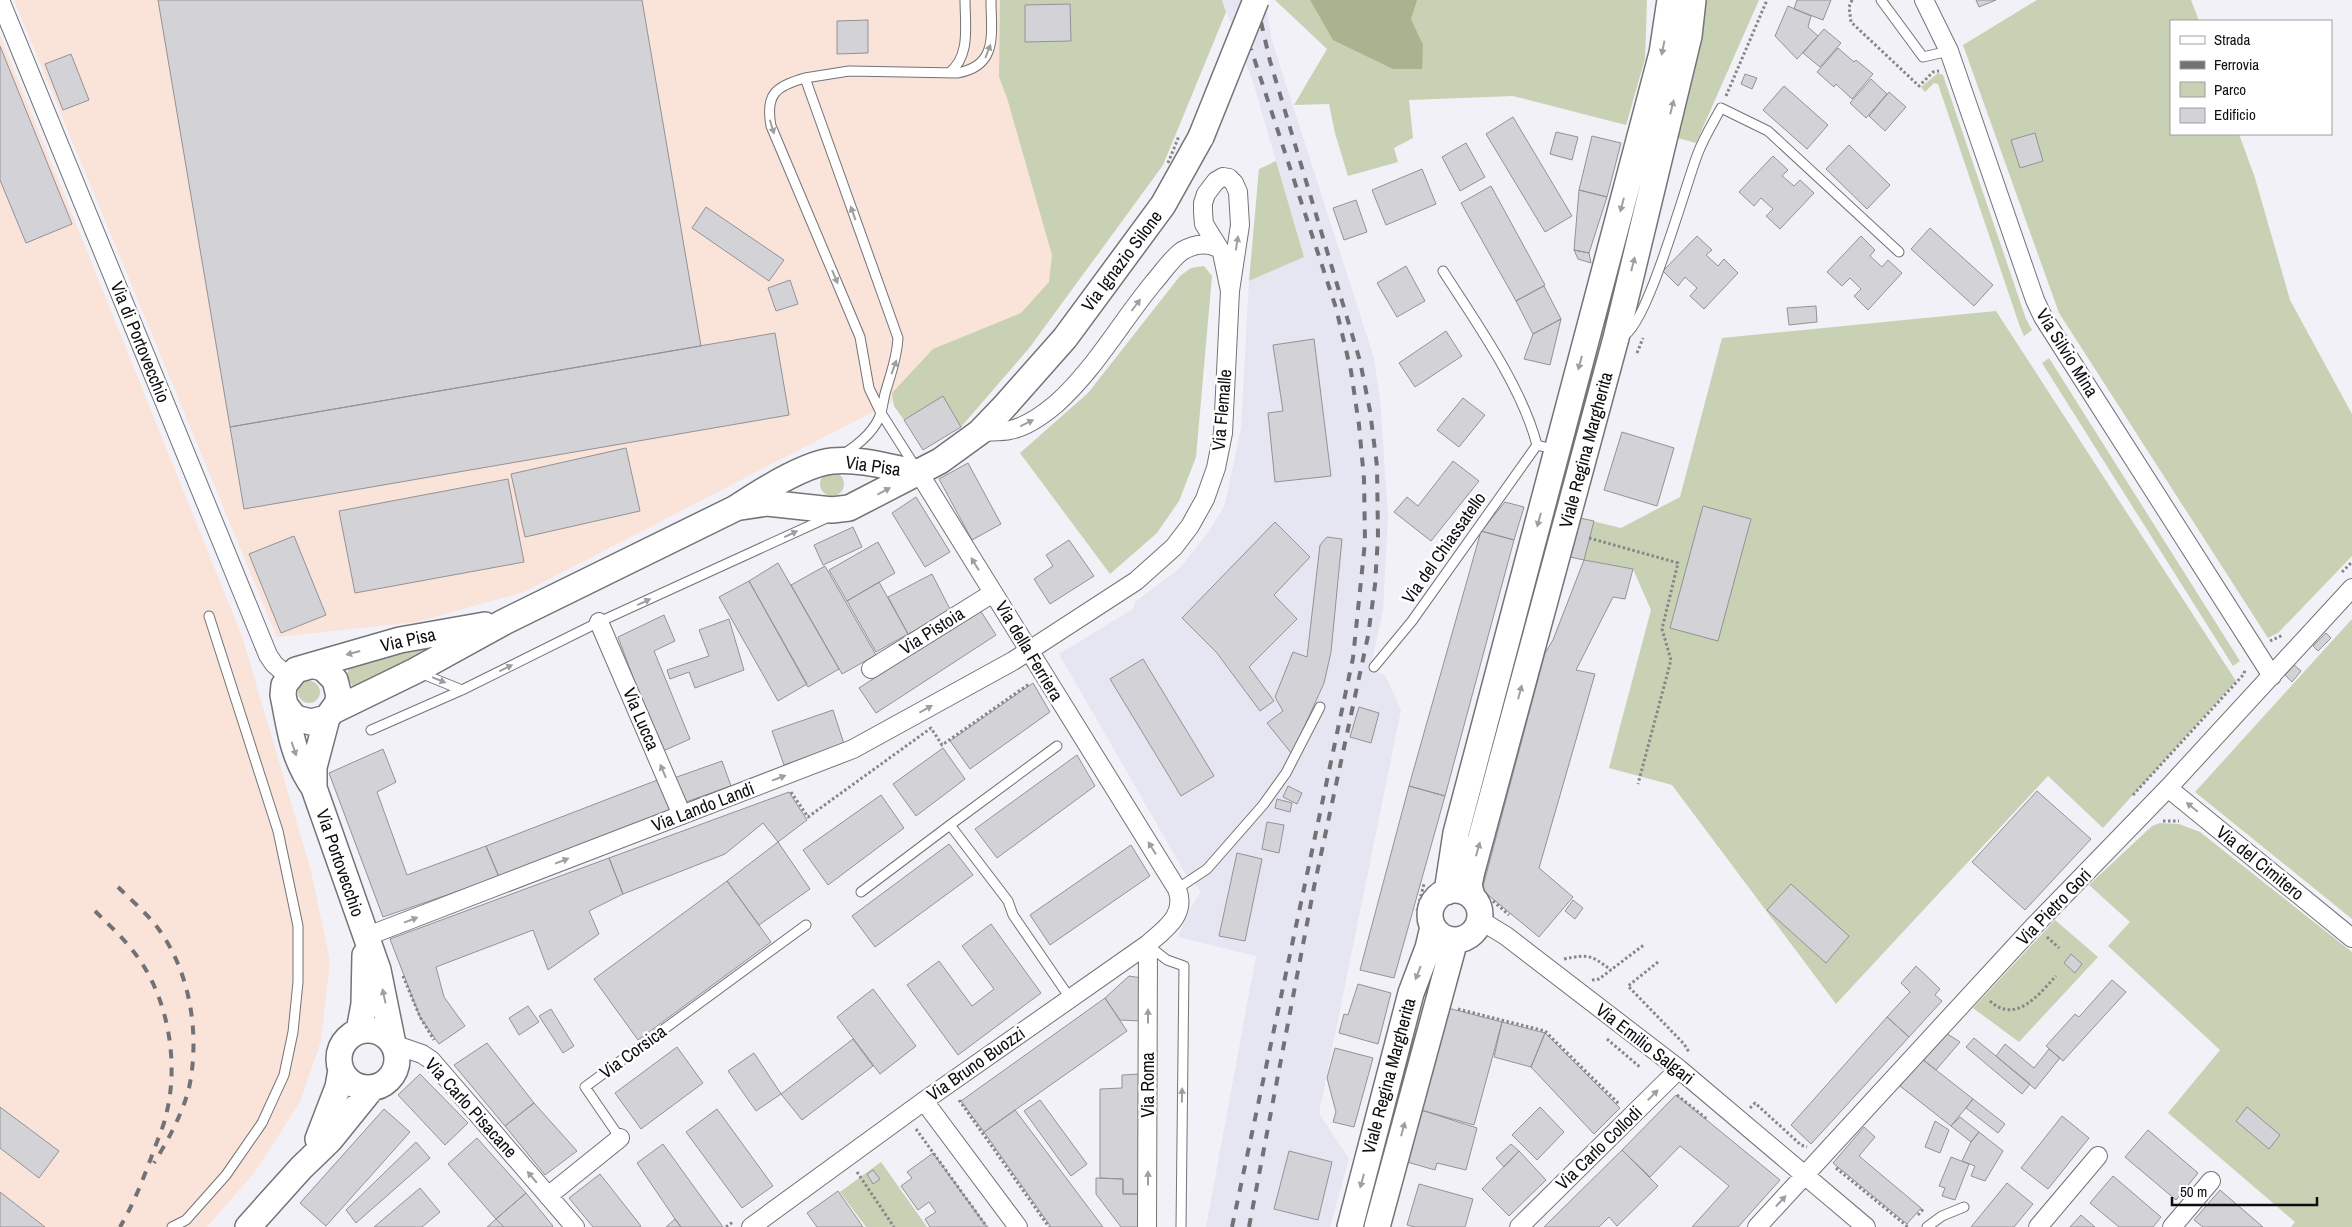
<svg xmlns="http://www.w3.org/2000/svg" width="2352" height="1227" font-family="'Archivo Narrow',sans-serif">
<rect width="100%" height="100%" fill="#f1f1f7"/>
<path fill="#e6e5f2" d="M1222,0H1265L1272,41L1374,358L1380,399L1388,516L1383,610L1370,670L1385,675L1401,710L1319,1113L1349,1159L1330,1227H1206L1256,956L1178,937L1190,909L1201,891L1185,873L1059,654L1133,609L1135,602L1179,569L1210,530L1225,504L1241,428L1249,281L1304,257L1253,82Z"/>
<path fill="#fae3d8" d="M14,0H1222L1226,12L1163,165L1097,256L1029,332L922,360L892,402L524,592L416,622L277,637Z
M0,35L243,639L311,871L330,961L321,1041L300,1102L255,1172L207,1227H0Z"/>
<path fill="#c8d1b3" d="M1000,0H1222L1226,12L1163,165L1030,347L961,427L943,397L904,420L894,406L892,393L933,349L1021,313L1049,282L1052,255L1007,98L999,77Z
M1275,0H1647L1645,59L1626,125L1513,96L1409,100L1413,138L1394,148L1398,162L1348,176L1335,133L1329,104L1294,105L1327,49Z
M1705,0H1759L1696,143L1674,137L1696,49Z
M2037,0H2191L2199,21H2171V134H2239L2255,178L2290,300L2352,414V556L2278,633L2268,638L2059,313L1963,45Z
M1938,73L1943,75L2026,319L2032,330L2024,336L2020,327L1938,84L1934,83L1925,92L1921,87Z
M1276,161L1304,257L1249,281L1259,169Z
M1204,266L1212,276L1196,457L1179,501L1157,533L1110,574L1020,453L1088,393L1180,276L1191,268Z
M1996,311L2236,681L2103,828L2048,776L1836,1004L1672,785L1609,768L1651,610L1633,569L1570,557L1580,518L1621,528L1680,497L1722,338Z
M2049,358L2240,661L2233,666L2042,363Z
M820 484a12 12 0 1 1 24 0a12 12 0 1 1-24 0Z
M2352,619V919L2195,792Z
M451,641L354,688L347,677L349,666L353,661Z
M298 692a11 11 0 1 1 22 0a11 11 0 1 1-22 0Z
M2160,823L2179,824L2200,832L2352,952V1227H2291L2295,1222L2168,1113L2220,1050L2108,946L2130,922L2089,885L2152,826Z
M2055,920L2098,957L2019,1042L1973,1008Z
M881,1162L927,1227H866L840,1192Z"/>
<path fill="#a9b390" d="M1310,0H1417L1411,19L1423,45L1422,69H1393L1333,40Z"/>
<path fill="#d2d2d7" stroke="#929297" d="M158,0H642L701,346L230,427Z
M1797,0H1831L1823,20L1794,9Z
M1976,0H1996L1979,7Z
M1070,4L1071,41L1025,42V5Z
M1788,6L1811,16L1808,27L1818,36L1797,59L1775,36Z
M868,20V53L837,54V21Z
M1824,29L1841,43L1820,67L1803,53Z
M0,46L72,224L26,243L0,180Z
M1838,48L1854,62L1856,60L1873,74L1852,99L1836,84L1834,87L1817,72Z
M71,54L89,100L63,110L45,64Z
M1745,74L1757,78L1752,89L1741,84Z
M1871,79L1887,94L1866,118L1850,103Z
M1784,86L1828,125L1807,149L1763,110Z
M1889,92L1906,107L1885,131L1869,116Z
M1513,117L1572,216L1545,232L1486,134Z
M1556,132L1578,137L1572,160L1550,154Z
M2035,133L2043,161L2020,168L2011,140Z
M1592,136L1621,143L1607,197L1579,190Z
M1466,143L1485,177L1460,191L1442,157Z
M1849,145L1890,185L1867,209L1826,169Z
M1773,156L1788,170L1782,176L1794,186L1800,180L1814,193L1780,229L1766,216L1773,209L1761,198L1754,206L1739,192Z
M1422,169L1436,204L1386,225L1372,190Z
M1491,186L1545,285L1516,301L1461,203Z
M1579,190L1607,197L1589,253L1574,250Z
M1356,200L1367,232L1344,240L1333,208Z
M706,207L784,260L769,281L692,228Z
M1930,228L1993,285L1974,306L1911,249Z
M1697,236L1712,250L1706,255L1718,266L1724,259L1738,273L1704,309L1690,296L1697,288L1685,277L1678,286L1663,271Z
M1861,236L1875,250L1870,256L1882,267L1888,260L1902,273L1868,310L1854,296L1861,289L1850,278L1842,286L1827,272Z
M1574,250L1589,253L1591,263L1578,259Z
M1406,266L1425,301L1397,317L1377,283Z
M790,280L798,304L776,311L768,288Z
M1544,286L1561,319L1533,334L1516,301Z
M1816,306L1817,322L1789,325L1787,308Z
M1561,319L1550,365L1524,359L1533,334Z
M1446,331L1462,356L1415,387L1399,363Z
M775,333L789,415L244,509L230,427Z
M1314,339L1331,476L1275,482L1268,413L1283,411L1273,345Z
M943,396L961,427L923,450L904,420Z
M1463,398L1485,415L1459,447L1437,430Z
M1622,432L1674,448L1657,506L1604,490Z
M626,448L640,511L525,537L511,474Z
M1453,461L1479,481L1431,541L1394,512L1407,497L1418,506Z
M968,463L1001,524L972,540L939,479Z
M508,479L524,562L355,593L339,511Z
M916,497L950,552L925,567L892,513Z
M1505,502L1524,507L1514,540L1481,531Z
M1703,506L1751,519L1718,641L1670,628Z
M1580,518L1594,521L1584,560L1570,557Z
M1275,522L1310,557L1274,595L1297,619L1249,667L1274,701L1260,711L1217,653L1182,618Z
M853,527L862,547L823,565L814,545Z
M1481,531L1514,540L1445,796L1409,786Z
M294,536L326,615L281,633L249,554Z
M1327,537L1342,539L1331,652L1324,683L1292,754L1267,723L1283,711L1275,697L1293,652L1307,657L1320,545Z
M1069,540L1094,576L1050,604L1034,579L1053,566L1046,555Z
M878,542L895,573L847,601L829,570Z
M1584,560L1633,569L1625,599L1613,597L1576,670L1595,674L1539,868L1573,897L1539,937L1482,890L1545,653L1553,640Z
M778,563L839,669L808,687L749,581Z
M825,566L876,655L842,674L791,585Z
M932,574L951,611L908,634L888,597Z
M749,581L807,684L778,701L719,597Z
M879,582L908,634L876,652L847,601Z
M980,610L996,635L876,713L859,688Z
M664,615L675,641L654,651L690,739L661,752L618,637Z
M729,619L744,670L695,688L689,672L670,679L667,670L709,656L699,630Z
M2326,633L2331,638L2318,651L2313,646Z
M1143,659L1214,776L1181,796L1110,679Z
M2294,665L2301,671L2292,682L2285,675Z
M1033,683L1050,712L970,769L950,741Z
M1359,707L1379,713L1371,743L1350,737Z
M833,710L844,744L784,765L772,731Z
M943,748L965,779L916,816L893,784Z
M383,749L396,782L377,792L407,875L486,846L499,877L383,917L329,773Z
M1077,755L1095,786L997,858L975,829Z
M722,761L731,786L683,803L674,778Z
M660,779L670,810L499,877L486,846Z
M1288,786L1302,793L1297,804L1283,797Z
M1409,786L1445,796L1394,978L1360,970Z
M2037,791L2091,839L2025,910L1972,862Z
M789,792L807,820L778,842L763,823L725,854L623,894L609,858Z
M881,795L904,828L828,885L803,850Z
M1277,799L1292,803L1290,812L1275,808Z
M1267,822L1284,825L1279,853L1262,849Z
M778,842L810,889L759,925L727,881Z
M949,844L973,875L875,947L852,916Z
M1131,845L1150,876L1050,945L1030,915Z
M1237,853L1262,859L1245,941L1219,936Z
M609,858L623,894L589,911L599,934L548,970L533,930L436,967L444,997L465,1026L439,1044L420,1017L390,939Z
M727,881L771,942L638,1040L594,979Z
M1791,884L1849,936L1826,963L1767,910Z
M1573,900L1583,908L1575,919L1565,911Z
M991,924L1041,993L958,1055L907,985L939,961L972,1006L994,989L962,946Z
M2071,954L2082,964L2075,973L2064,963Z
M1916,966L1940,989L1935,995L1942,1001L1909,1037L1887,1017L1910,992L1901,983Z
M1129,976L1142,978V1021L1120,1020L1105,998Z
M2112,980L2126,992L2063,1061L2046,1046L2075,1014L2079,1017Z
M1358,984L1391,993L1378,1044L1339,1033L1344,1014L1348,1015Z
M873,989L916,1046L880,1074L837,1017Z
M1105,998L1127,1031L984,1132L961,1101Z
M528,1006L539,1022L519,1035L509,1018Z
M1448,1008L1502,1022L1474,1125L1421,1110Z
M551,1009L574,1046L563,1053L539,1016Z
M1887,1017L1909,1037L1811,1144L1791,1125Z
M1502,1022L1545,1033L1531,1067L1494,1057Z
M1545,1033L1620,1108L1594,1134L1531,1067Z
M1946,1033L1960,1042L1936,1070L1922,1059Z
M1974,1038L2030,1084L2022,1094L1966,1047Z
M853,1039L873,1066L802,1120L781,1094Z
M487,1043L534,1103L505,1126L454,1065Z
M2005,1044L2034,1068L2049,1049L2060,1058L2035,1089L1996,1056Z
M677,1047L703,1083L641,1129L615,1093Z
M1335,1048L1373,1058L1354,1127L1333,1122L1336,1112L1327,1078Z
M754,1053L781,1094L756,1111L728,1071Z
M1922,1059L1973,1099L1951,1126L1900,1086Z
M420,1074L468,1123L445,1145L398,1095Z
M1140,1074L1139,1194H1123V1179L1100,1178V1089L1122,1088V1075Z
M1676,1095L1780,1180L1738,1227H1692L1729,1186L1680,1146L1650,1177L1622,1150Z
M1973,1099L2005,1124L1998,1133L1966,1108Z
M1040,1100L1087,1164L1071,1176L1024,1111Z
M534,1103L577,1151L545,1175L505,1126Z
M0,1107L59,1151L39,1178L0,1148Z
M1540,1107L1564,1132L1537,1160L1512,1135Z
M2247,1107L2280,1135L2269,1149L2236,1121Z
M384,1109L410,1132L326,1226L300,1203Z
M717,1109L773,1186L742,1208L686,1132Z
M1015,1110L1103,1227H1051L984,1132Z
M1421,1110L1477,1128L1466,1170L1437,1163L1435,1170L1407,1162Z
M2062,1116L2089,1138L2048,1189L2021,1168Z
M1960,1117L1979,1132L1971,1142L1951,1126Z
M1935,1121L1949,1130L1940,1153L1925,1147Z
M1864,1127L1875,1137L1859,1156L1921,1208L1907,1224L1833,1163Z
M2148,1130L2198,1173L2176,1200L2125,1157Z
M1979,1132L2003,1151L1985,1181L1971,1176L1975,1166L1962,1161L1971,1142Z
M477,1138L526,1193L496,1219L448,1164Z
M416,1142L430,1158L356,1223L346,1210Z
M663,1144L723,1227H681L675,1219L637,1163Z
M1511,1144L1519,1151L1504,1167L1496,1158Z
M1622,1150L1658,1186L1617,1226L1609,1217L1599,1227H1544Z
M1289,1151L1332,1162L1318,1220L1274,1209Z
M1519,1151L1546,1180L1509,1216L1482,1189Z
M933,1153L987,1227H930L925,1219L936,1212L929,1202L918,1210L901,1186L912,1178L907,1172Z
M1951,1157L1969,1164L1955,1200L1942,1196L1945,1188L1939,1186Z
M873,1170L880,1179L873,1184L867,1174Z
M600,1174L641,1226L639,1227H593L569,1198Z
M2113,1176L2161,1217L2153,1227H2119L2090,1203Z
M1096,1178L1123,1179V1194H1139V1227H1121L1096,1194Z
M2007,1183L2033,1204L2014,1227H1971Z
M1419,1184L1473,1199L1465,1227H1415L1407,1225Z
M420,1188L440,1212L422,1227H374Z
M2220,1190L2263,1227H2203L2194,1220Z
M838,1191L863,1227H817L807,1213Z
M0,1192L45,1227H0Z
M526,1193L553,1226L552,1227H504L496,1219Z
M2081,1215L2095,1227H2070Z
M496,1219L504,1227H487Z
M675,1219L681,1227H666Z"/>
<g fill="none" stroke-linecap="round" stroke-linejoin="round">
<g stroke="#737378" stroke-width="11">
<path id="lane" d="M1881,0L1923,57L1949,51
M949,73C971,56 965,25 965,0
M805,78L849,71L957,73C999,66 991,33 991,0
M1443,271C1476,322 1522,387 1537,445
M1623,336C1647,327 1686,183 1698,153C1704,137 1713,123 1721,108L1768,131L1899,252
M842,455C858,445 875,432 881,413C883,405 884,395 887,387C892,370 897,357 898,338L805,78C776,86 765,94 771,126L860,337L869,388L881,413L916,468
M1374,667L1412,621L1537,445L1556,450
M420,673L462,690
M371,730L462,690L599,622L831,516
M1057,746L950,825L1008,901L1013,915L1070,998
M1177,889L1207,869L1263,805L1286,773L1320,707
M861,892L950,825
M1149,946L1167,960L1184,966L1181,1227
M620,1138L585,1087L806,925
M172,1227L186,1220L226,1175L262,1123L284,1075L293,1032L298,982V926L278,831L209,616
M1927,1227L1942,1216L1964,1207"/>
</g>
<g stroke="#737378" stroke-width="20">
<path id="street" d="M0,0L268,655L274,664L289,677
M1924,0L1949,51L2035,300L2043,317L2272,676
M980,432C990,431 1001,432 1010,430C1026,427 1044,414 1056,404C1095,369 1121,322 1154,282C1163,272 1171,259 1182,251C1194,244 1206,242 1218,248
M599,622L682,815
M871,669L993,593
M2168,788L2352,938
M1480,920L1506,936L1679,1069L1866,1227
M365,937L853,749L1013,661L1136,581L1174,547L1190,526L1205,499L1216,468L1223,433L1230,291L1240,225L1238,192L1234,183L1229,178L1223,177L1216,181L1206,194L1203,203V212L1204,224L1222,253L1230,291
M393,1044L422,1054L431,1060L575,1227
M924,1101L1018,1227
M548,1196L620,1138
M751,1227L924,1101L1148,944C1165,929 1187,915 1177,889L919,473
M1147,1227L1148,944
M1519,1227L1679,1069
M1757,1227L2034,926L2168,788L2352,588
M2038,1227L2098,1156
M2172,1227L2211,1181"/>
</g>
<g stroke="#737378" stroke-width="28">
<path id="secondary" d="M741,507L767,503L832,510L849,508L940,461L980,432L1003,408L1065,338L1163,205L1201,137
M315,666L323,668L335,680L339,696L337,704L327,718L311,722L295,718L285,705L283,695L284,685L296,670L400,640L485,625
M285,705C291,738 295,760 314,788L378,970L393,1044
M333,711L415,671L504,622L736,508C760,492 804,464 832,461C860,458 892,468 919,473
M314,788V767L327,718
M1430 915a25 25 0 1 1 50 0a25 25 0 1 1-50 0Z
M1447,892L1456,833L1662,53L1670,0
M1472,896L1469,885L1472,871L1616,338L1689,36L1693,0
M339 1059a29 29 0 1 1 58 0a29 29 0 1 1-58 0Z
M359,1031L364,1004L365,955
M318,1139L338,1087L341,1070
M248,1227L301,1168L330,1140L372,1088
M1350,1227L1411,993L1428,948L1433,927
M1377,1227L1455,940"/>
</g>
<path stroke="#86868a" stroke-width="3" stroke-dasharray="2.5 2.5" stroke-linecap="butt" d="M1852,0L1849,7L1851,22L1919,86L1933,72L1939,71
M1726,96L1767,0
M1637,353L1643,338
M1589,538L1678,563L1662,629L1671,660L1638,784
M2342,572L2352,562
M2270,641L2283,635
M791,792L808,817L931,728L942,745L1029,684
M2133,795L2244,674L2245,669
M2163,821H2179
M1493,901L1509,915
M1417,911L1424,884
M2047,937L2059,948
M1564,959C1589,954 1591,955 1611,970
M1658,962L1628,986L1684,1044L1689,1052
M403,976L420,1017L434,1040
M1592,980L1599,979L1645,944
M1990,1001C2016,1025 2039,994 2056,976
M1458,1009L1545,1031L1619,1104
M1607,1039L1641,1068
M1677,1095L1707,1119
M959,1100L1049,1227
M1750,1108L1755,1103L1801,1145L1807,1147
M916,1129L987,1227
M1836,1168L1908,1227
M857,1172L894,1227
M1918,1215L1924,1208
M726,1227L733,1222"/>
<use href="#lane" stroke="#fff" stroke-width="9"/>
<use href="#street" stroke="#fff" stroke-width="18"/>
<use href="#secondary" stroke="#fff" stroke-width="25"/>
<path stroke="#727276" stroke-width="4" stroke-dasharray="9 9" stroke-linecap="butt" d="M118,887C132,901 149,915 160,931C191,975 200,1036 189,1088C182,1115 168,1140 154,1163
M95,911C112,928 130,944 143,965C169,1006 178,1064 167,1111C164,1127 156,1143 151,1158C142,1182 133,1205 120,1227
M1232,1227L1353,658L1365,542L1364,479L1359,425L1351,371L1336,308L1251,49
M1249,1227L1314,887L1368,636L1375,585L1378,537L1377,466L1370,411L1360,361L1270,61L1261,22"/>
<g stroke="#737378" stroke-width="28" stroke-linecap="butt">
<path id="secondary-bridge" d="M1201,137L1256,0"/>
</g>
<path stroke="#86868a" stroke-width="3" stroke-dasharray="2.5 2.5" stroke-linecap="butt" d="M1168,163L1179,136"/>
<use href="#secondary-bridge" stroke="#fff" stroke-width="25"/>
</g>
<defs><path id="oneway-solid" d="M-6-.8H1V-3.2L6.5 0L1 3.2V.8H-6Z" transform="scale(1.25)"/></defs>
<g fill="#9f9f9f">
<use href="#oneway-solid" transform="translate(1663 48) rotate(101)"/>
<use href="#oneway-solid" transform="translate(988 51) rotate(-69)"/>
<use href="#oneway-solid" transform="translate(1672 107) rotate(-76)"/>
<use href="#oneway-solid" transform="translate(772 127) rotate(73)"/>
<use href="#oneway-solid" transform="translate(1622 205) rotate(105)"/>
<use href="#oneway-solid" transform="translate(853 213) rotate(-110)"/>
<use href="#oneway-solid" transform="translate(1237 243) rotate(-81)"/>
<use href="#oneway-solid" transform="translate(1633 264) rotate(-76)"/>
<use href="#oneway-solid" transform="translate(835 277) rotate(67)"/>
<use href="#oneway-solid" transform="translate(1136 305) rotate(-53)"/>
<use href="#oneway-solid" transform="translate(1580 363) rotate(105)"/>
<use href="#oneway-solid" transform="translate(894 367) rotate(-70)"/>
<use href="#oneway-solid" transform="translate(1027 423) rotate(-26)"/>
<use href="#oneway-solid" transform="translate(884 491) rotate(-28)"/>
<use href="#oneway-solid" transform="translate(1539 520) rotate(105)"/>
<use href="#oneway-solid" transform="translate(791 534) rotate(-25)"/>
<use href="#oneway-solid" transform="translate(975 564) rotate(-122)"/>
<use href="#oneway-solid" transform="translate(644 602) rotate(-25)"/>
<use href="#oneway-solid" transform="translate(353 653) rotate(165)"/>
<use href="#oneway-solid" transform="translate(506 668) rotate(-26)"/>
<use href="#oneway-solid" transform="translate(439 680) rotate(22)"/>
<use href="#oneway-solid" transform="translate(1520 692) rotate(-75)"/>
<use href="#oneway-solid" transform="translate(926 709) rotate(-29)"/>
<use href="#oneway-solid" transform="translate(294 749) rotate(72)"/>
<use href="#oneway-solid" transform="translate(663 771) rotate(-113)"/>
<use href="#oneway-solid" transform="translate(779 778) rotate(-21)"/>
<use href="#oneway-solid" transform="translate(2192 807) rotate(-141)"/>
<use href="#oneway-solid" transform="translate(1152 848) rotate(-122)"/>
<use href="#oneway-solid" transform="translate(1478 849) rotate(-74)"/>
<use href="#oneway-solid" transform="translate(562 861) rotate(-21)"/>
<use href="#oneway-solid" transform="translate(411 920) rotate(-21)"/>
<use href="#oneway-solid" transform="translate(1418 973) rotate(111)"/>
<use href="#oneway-solid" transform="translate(384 996) rotate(-102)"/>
<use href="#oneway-solid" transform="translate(1148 1016) rotate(-90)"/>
<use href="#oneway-solid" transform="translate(1182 1095) rotate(-89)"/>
<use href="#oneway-solid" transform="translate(1653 1095) rotate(-45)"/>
<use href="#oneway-solid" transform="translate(1403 1129) rotate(-75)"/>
<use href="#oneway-solid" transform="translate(532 1177) rotate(-130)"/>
<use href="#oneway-solid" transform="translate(1148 1178) rotate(-90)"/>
<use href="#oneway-solid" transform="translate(1362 1181) rotate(105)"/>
<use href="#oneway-solid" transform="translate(1781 1201) rotate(-47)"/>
</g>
<g text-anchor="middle" stroke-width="5" stroke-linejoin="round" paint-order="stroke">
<g font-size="18" fill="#0e0e10" stroke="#fff">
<text transform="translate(1122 261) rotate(-53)" y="6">Via Ignazio Silone</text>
<text transform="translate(140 342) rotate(68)" y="6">Via di Portovecchio</text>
<text transform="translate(2067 353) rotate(58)" y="6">Via Silvio Mina</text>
<text transform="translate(1222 410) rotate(-85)" y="6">Via Flemalle</text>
<text transform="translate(1586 450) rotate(-75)" y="6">Viale Regina Margherita</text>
<text transform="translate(873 466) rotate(8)" y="6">Via Pisa</text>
<text transform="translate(1444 548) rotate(-55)" y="6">Via del Chiassatello</text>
<text transform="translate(932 631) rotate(-32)" y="6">Via Pistoia</text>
<text transform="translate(408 640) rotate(-12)" y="6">Via Pisa</text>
<text transform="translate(1029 651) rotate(59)" y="6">Via della Ferriera</text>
<text transform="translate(641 719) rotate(67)" y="6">Via Lucca</text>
<text transform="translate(703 807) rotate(-21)" y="6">Via Lando Landi</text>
<text transform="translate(340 863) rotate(71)" y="6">Via Portovecchio</text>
<text transform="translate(2260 863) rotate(39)" y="6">Via del Cimitero</text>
<text transform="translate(2054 907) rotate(-46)" y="6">Via Pietro Gori</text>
<text transform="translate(1645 1044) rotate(38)" y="6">Via Emilio Salgari</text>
<text transform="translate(633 1052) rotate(-36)" y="6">Via Corsica</text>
<text transform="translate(976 1064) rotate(-35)" y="6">Via Bruno Buozzi</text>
<text transform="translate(1389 1076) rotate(-75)" y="6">Viale Regina Margherita</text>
<text transform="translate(1148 1085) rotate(-90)" y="6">Via Roma</text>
<text transform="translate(471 1108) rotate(48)" y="6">Via Carlo Pisacane</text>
<text transform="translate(1599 1148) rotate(-44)" y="6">Via Carlo Collodi</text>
</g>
</g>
<rect x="2170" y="20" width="162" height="115" fill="#ffffff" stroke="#9f9f9f"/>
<rect x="2180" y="36" width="25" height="8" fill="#ffffff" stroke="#9f9f9f"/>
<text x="2214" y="45" font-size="15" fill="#0e0e10">Strada</text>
<rect x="2180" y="61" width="25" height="8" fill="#727276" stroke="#9f9f9f"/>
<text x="2214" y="70" font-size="15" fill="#0e0e10">Ferrovia</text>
<rect x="2180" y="82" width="25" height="15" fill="#c8d1b3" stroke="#9f9f9f"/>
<text x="2214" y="95" font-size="15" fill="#0e0e10">Parco</text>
<rect x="2180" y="108" width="25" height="15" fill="#d2d2d7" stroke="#9f9f9f"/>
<text x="2214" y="120" font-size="15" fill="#0e0e10">Edificio</text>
<path d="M2172 1197v8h145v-8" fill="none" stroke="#0e0e10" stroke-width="2.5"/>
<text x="2180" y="1197" font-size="15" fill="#0e0e10" stroke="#ffffff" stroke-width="4" paint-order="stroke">50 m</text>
</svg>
